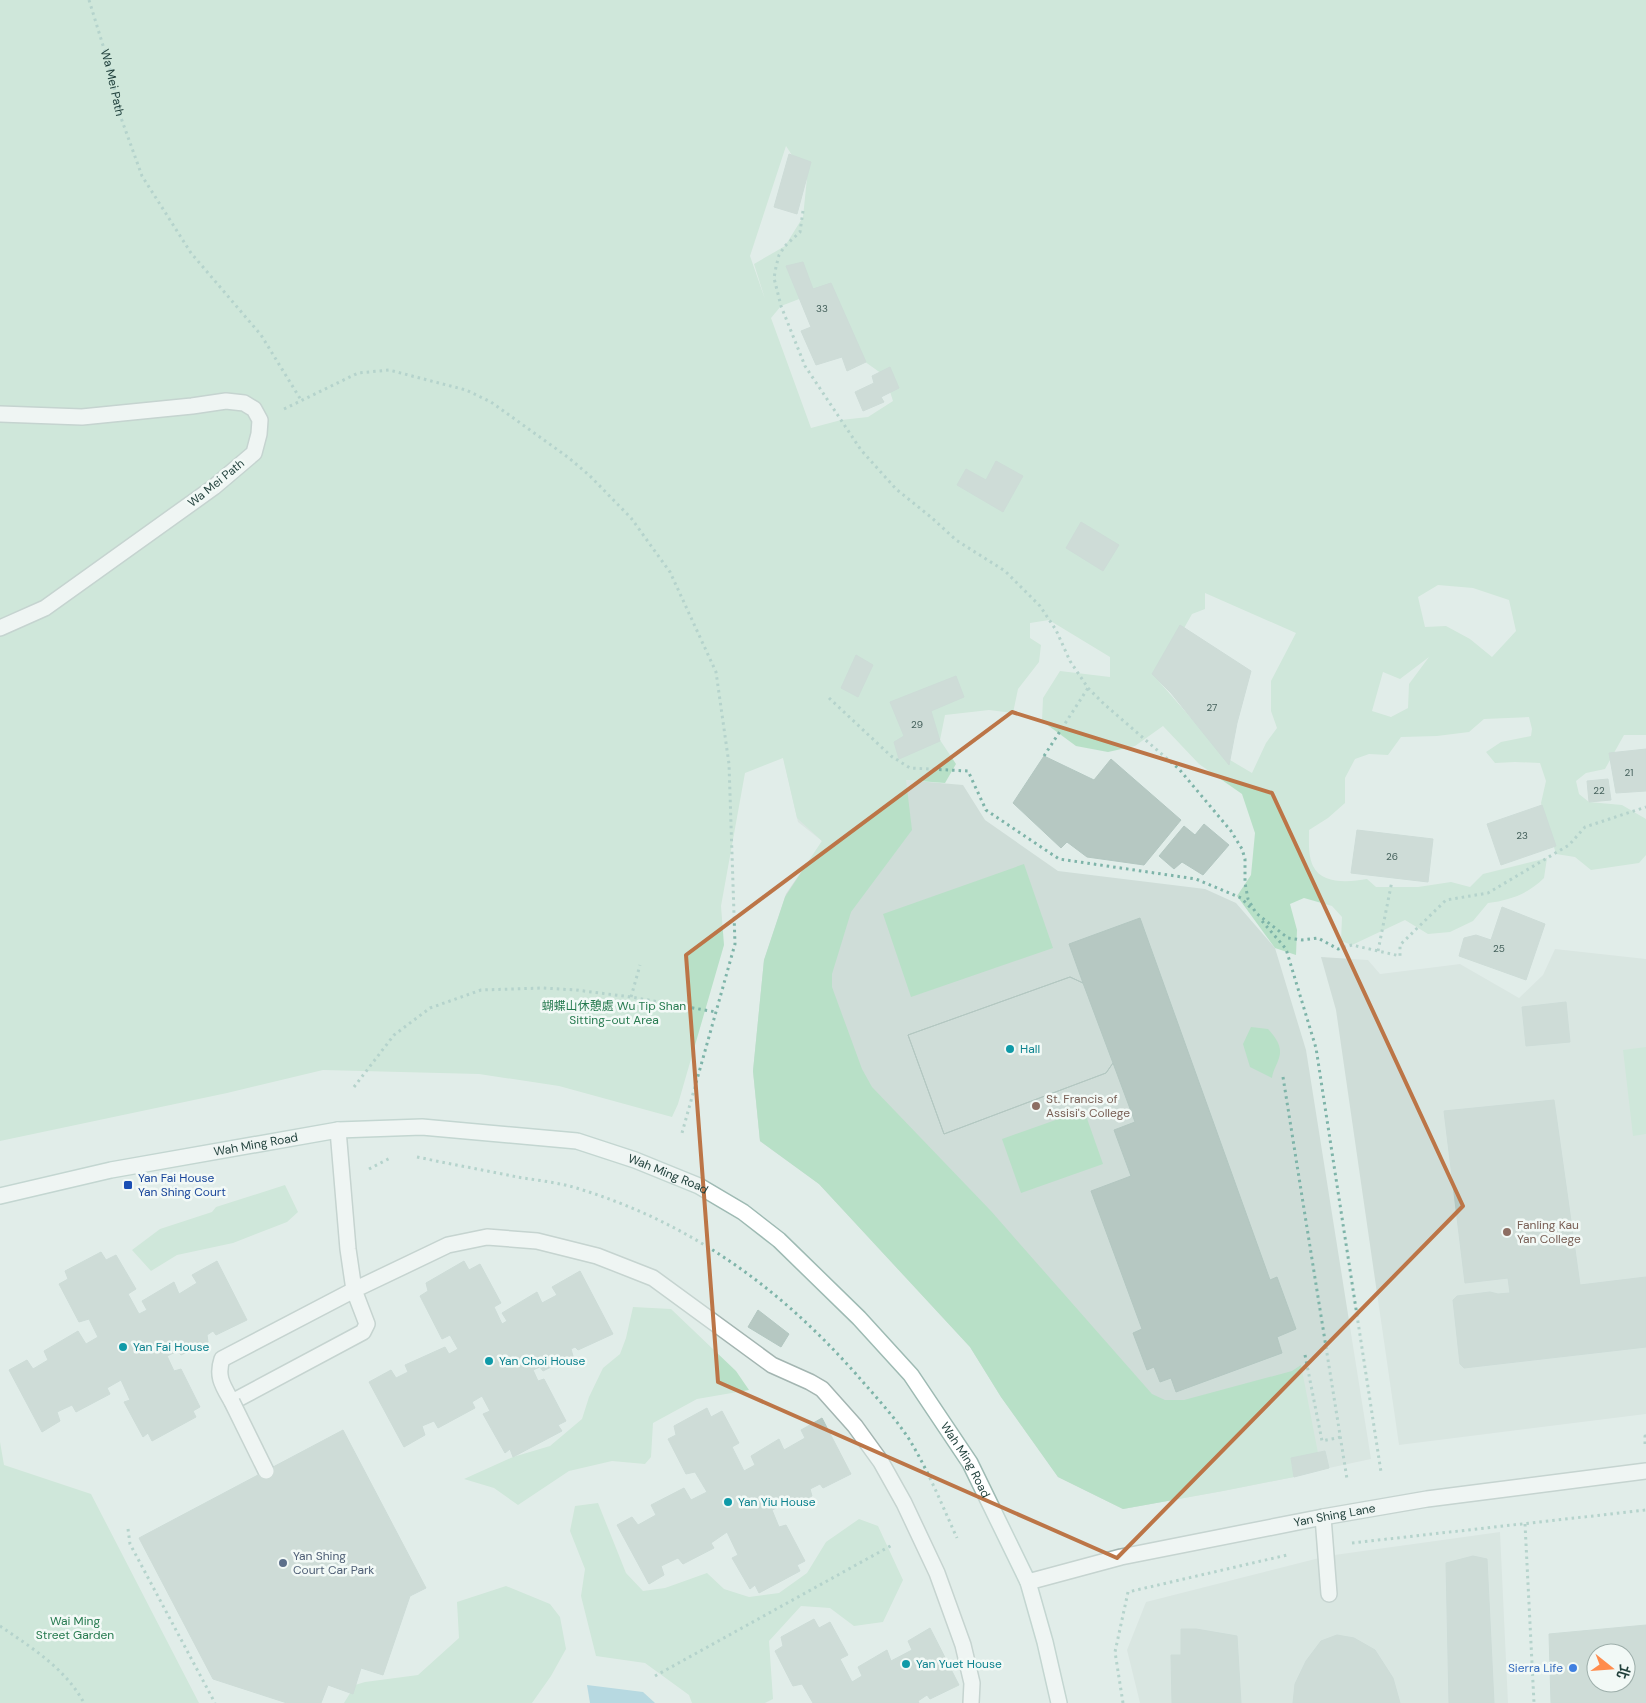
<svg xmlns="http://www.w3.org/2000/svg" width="1646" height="1703" font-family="'DM Sans','Noto Sans TC',sans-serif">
<rect width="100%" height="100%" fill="#e1ede9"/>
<path fill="#cfddd8" d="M771,704L832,714L905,780L963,785L985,820L1058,871L1205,889L1236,903L1275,948L1306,1050L1371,1459L1329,1468L1325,1451L1291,1458L1294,1477L1223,1491L1123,1509L1058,1477L1001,1397L970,1347L819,1184L760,1141L753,1071L764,960L786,894L822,841L798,822Z
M1555,949L1646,959V1414L1399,1445L1336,1010L1321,957L1368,960L1380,974L1460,964L1519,998L1543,975Z
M1500,1532L1508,1703H1140L1127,1650L1146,1602L1327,1556Z"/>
<path fill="#b8e0c7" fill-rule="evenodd" d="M0,0H1646V735H1624L1605,769L1586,773L1576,781L1579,794L1589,802L1622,805L1646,819V855L1639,863L1591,870L1575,857L1556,854L1541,803L1546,781L1540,763L1515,762L1495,763L1486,752L1501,742L1531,736L1532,729L1529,717L1484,719L1469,732L1437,736L1401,737L1388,755L1369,754L1355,759L1345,778V803L1328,818L1309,830C1309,842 1308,855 1313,866C1322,885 1350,882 1367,879L1376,887H1418L1451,882L1470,887L1483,874L1547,858L1544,878C1528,894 1510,900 1488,903L1473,921L1450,932L1428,934L1405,920L1352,945L1341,941L1342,917L1332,906L1304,898L1290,904L1297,930L1296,955L1275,948L1237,896L1251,875L1255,833L1242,794L1199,764L1163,726L1135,746L1108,752L1076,746L1042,721L1043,698L1060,671L1110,677V657L1049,620L1030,623V638L1041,645L1039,662L1018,689L1013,713L989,710L945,715L940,740L956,764L945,783L906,780L912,830L851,912L832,974V987L862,1069L872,1087L991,1211L1152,1394L1165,1400H1184L1292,1371L1301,1365L1318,1453L1291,1458L1294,1477L1223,1491L1123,1509L1058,1477L1001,1397L970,1347L819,1184L760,1141L753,1071L764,960L785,897L822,841L797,818L783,758L745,773L721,906L724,945L678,1104L672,1117L559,1086L479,1074L323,1070L227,1093L0,1141ZM786,146L807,178L803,217L785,246L754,264L765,299L750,256ZM807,296L854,354L885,376L893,401L868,417L841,420L811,428L771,318L781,306ZM1438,585L1473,588L1509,600L1516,631L1492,657L1470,639L1446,626L1425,627L1418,597ZM1205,593L1296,633L1271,681V711L1277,728L1266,743L1252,773L1225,757L1156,678L1192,614L1205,609ZM1429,657L1409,684L1408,708L1391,717L1372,711L1383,672L1400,679Z
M1024,864L1053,948L911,997L883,914Z
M1251,1027L1268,1029C1275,1037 1283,1046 1279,1058C1277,1065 1273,1070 1272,1078L1250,1067L1243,1044Z
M1646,1047V1134L1633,1136L1623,1050Z
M1084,1110L1103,1164L1021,1193L1002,1139Z
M285,1185L298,1212L287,1222L233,1243L177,1255L151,1271L132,1250L160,1229L212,1212L216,1207Z
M633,1307L671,1309L736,1371L749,1390L697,1399L653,1423L651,1457L645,1464L612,1461L569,1471L518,1505L494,1488L464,1479L513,1457L550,1446L582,1419L589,1397L603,1368L620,1354L626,1338Z
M0,1442L4,1465L91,1494L199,1703H0Z
M598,1503L626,1573L643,1591L665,1588L707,1573L724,1589L749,1597L779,1593L807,1573L826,1542L859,1519L878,1526L903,1580L883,1622L854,1626L830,1608L801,1606L769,1641L773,1699L765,1703H692L689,1695L645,1663L596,1656L581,1596L585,1569L570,1531L575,1506Z
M506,1586L550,1604L560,1617L566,1649L551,1676L532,1703H344L355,1685L365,1682L418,1675L459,1638L457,1602Z"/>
<path fill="#83c1d7" d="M587,1685L643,1692L655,1703H590Z"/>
<path fill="#b6c8c2" stroke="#b3c7c1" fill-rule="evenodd" d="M789,154L811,162L797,214L774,207Z
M803,262L813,289L831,283L866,362L847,371L842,357L816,365L801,331L811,327L786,266Z
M890,367L899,388L881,397L884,402L863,411L855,392L874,383L872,376Z
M996,461L1023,476L1003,512L957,485L966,469L986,480Z
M1081,522L1119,545L1103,571L1066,548Z
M1180,625L1251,671L1237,723L1229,765L1171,693L1152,674Z
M856,655L873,665L858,697L841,688Z
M956,676L964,697L931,711L940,741L899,759L894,742L904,736L890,702Z
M1646,749V791L1616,793L1609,753Z
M1044,756L1094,780L1111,759L1181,820L1144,865L1087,857L1067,842L1061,848L1013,803Z
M1608,779L1611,800L1589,802L1587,781Z
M1542,805L1556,846L1501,865L1487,824Z
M1204,824L1229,845L1203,875L1182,862L1174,869L1159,856L1184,826L1195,835Z
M1357,830L1433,839L1428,882L1351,873Z
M1502,907L1545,924L1526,980L1459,956L1464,938L1476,935L1491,940Z
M1140,918L1270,1280L1277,1277L1296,1329L1277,1337L1282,1353L1176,1392L1171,1378L1160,1382L1154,1367L1147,1370L1133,1333L1142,1329L1091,1191L1131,1176L1114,1130L1135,1122L1113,1063L1106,1073L944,1134L908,1035L1070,977L1083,983L1069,944Z
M1070,977L1083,983L1113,1063L1106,1073L944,1134L908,1035Z
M1566,1002L1570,1042L1526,1046L1522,1007Z
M1554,1100L1580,1285L1646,1277V1347L1464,1368L1460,1364L1453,1300L1457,1296L1490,1292L1498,1294L1510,1293L1508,1278L1465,1283L1444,1111Z
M101,1252L106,1260L116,1255L136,1289L128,1294L139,1314L147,1310L142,1301L174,1282L179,1294L197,1283L192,1275L217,1261L247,1320L216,1335L213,1331L207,1335L208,1342L181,1355L178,1351L167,1356L174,1371L181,1369L200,1407L193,1411L196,1417L152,1441L148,1433L143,1437L124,1402L130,1400L121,1380L107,1388L110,1394L76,1412L72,1405L57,1412L60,1421L42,1432L9,1370L27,1360L33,1369L48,1360L44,1351L78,1331L86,1344L98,1337L89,1319L79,1322L59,1284L68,1279L65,1271Z
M464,1261L469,1270L480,1264L501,1303L494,1307L502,1324L507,1321L502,1313L537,1292L542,1303L557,1295L552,1287L580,1271L613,1334L578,1350L575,1347L571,1349L573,1356L543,1371L540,1367L533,1370L538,1381L544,1379L566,1421L558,1425L562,1431L513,1457L510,1449L505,1453L483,1414L490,1411L482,1396L472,1402L475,1408L438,1428L434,1421L422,1426L425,1435L404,1447L369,1382L391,1370L396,1378L408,1372L405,1365L445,1347L449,1354L458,1349L450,1335L442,1339L420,1296L428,1291L426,1283Z
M758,1310L789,1334L781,1347L748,1327Z
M707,1408L711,1417L722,1411L739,1443L732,1447L744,1471L755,1465L751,1456L779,1439L784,1450L805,1438L801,1430L822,1418L851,1474L823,1488L820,1484L810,1489L812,1496L788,1507L785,1504L772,1510L779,1527L786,1525L805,1561L797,1565L800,1571L759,1593L755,1585L750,1589L732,1558L738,1555L727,1532L711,1543L714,1548L683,1564L678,1558L661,1566L664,1575L649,1584L617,1525L632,1517L638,1525L656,1515L651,1505L684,1488L691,1500L707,1492L695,1472L686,1474L668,1439L676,1435L674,1426Z
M343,1430L426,1588L410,1596L383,1675L361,1668L353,1694L328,1685L321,1703H287L213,1679L139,1538Z
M1325,1451L1329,1468L1294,1477L1291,1458Z
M1473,1556L1487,1559L1494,1703H1449L1446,1563Z
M814,1619L819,1628L830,1622L848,1655L840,1659L852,1682L862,1676L858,1667L887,1650L891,1661L912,1650L908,1641L930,1628L959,1685L930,1699L927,1695L918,1701L919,1703H813L802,1684L793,1686L775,1651L783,1646L781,1637Z
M1646,1625V1703H1551L1549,1634ZM1596,1653H1626V1683H1596Z
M1181,1629H1196L1237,1636L1241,1703H1172L1171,1655H1181Z
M1337,1635L1354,1638L1375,1650L1393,1678L1400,1703H1293L1295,1684L1306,1661L1321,1641Z"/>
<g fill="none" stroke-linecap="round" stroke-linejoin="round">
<g stroke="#a3b5b1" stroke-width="18">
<path id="lane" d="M0,414L82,417L192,406L226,401L244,403L254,409L260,420L259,434L254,453L214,487L45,608L0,628
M338,1130L348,1249L354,1290L367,1324L363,1332L232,1402C223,1386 216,1377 222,1359L354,1290L448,1245L487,1237L537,1241L597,1256L653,1278L772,1365L810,1382L822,1389L855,1426L881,1462L904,1503L937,1573L963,1645L972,1683L971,1703
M1323,1517L1329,1594"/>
</g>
<g stroke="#a3b5b1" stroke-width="18">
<g id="street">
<path id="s2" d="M1028,1582L1121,1557L1323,1517L1427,1499L1646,1471"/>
</g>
</g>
<g stroke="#9ebab3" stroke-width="18">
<g id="secondary">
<path id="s3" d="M0,1196L111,1170L338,1130L422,1127L577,1141L635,1160L699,1186L743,1212L779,1240L859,1318L911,1375L970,1463L1028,1582L1045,1642L1059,1703"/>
</g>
</g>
<g stroke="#7eb4a9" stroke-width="3" stroke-dasharray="2.5 4" stroke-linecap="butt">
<path id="s1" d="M89,0L109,65L120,115L142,176L191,253L261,335L301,400"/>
<path d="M803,211L800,232L785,246L779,255L776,267L774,278L781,306L805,366L861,450L896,489L932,518L956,540L1005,571L1040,606L1056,630L1070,661L1088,688L1104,704L1179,769L1231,831L1242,849L1245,859V883L1248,899L1256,913L1288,938L1302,940L1318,938L1338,949L1352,945L1400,956V945L1446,900L1488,893L1569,845L1585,827L1646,807"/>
<path d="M284,409L358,373L389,370L466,390L491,402L569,458L590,476L631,518L670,572L716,672L729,764L735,944L682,1133"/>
<path d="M829,698L891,756L910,768L968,771L986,810L1059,859L1196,879L1241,898L1253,910"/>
<path d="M1044,756L1088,688"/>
<path d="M1262,921L1286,949L1316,1048L1381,1472"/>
<path d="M1378,951L1392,881"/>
<path d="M631,997L640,965"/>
<path d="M1283,1077L1347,1479"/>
<path d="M354,1087L394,1035L430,1008L481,990L543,988L576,990L631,997L716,1012"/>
<path d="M417,1157C450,1164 484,1170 517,1177C535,1180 555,1182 573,1187C688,1221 778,1286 856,1374C874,1395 894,1416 909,1439C928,1470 942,1505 957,1538"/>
<path d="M369,1169L392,1157"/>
<path d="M1305,1355L1322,1441L1341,1437"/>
<path d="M1645,1444V1436H1646"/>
<path d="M1525,1524L1534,1703"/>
<path d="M128,1529L130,1544L215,1703"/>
<path d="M1352,1543L1646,1510"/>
<path d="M0,1626C32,1648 65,1668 84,1703"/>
<path d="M655,1676L894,1544"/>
<path d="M1123,1703L1115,1652L1128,1592L1287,1555"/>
</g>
<use href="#lane" stroke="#fff" stroke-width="15"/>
<use href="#street" stroke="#fff" stroke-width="15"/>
<use href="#secondary" stroke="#fff" stroke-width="15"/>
<g stroke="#a3b5b1" stroke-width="18" stroke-linecap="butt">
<path id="lane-bridge" d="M232,1402L266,1471"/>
</g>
<use href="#lane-bridge" stroke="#fff" stroke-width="15"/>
</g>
<path d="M0 0H1646V1703H0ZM1012,712L1272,793L1463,1206L1117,1558L718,1382L686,955Z" fill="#e1ede9" fill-opacity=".55" fill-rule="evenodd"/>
<path fill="none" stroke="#bc7547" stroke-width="4" stroke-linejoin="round" d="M1012,712L1272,793L1463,1206L1117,1558L718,1382L686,955Z"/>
<g fill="#0f9aa8" stroke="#f2f9f6" stroke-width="2">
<circle cx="1010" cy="1049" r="5"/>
<circle cx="123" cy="1347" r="5"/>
<circle cx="489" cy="1361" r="5"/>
<circle cx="728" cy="1502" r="5"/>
<circle cx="906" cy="1664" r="5"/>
</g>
<g fill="#8d6e63" stroke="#f2f9f6" stroke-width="2">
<circle cx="1036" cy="1106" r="5"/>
<circle cx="1507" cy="1232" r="5"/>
</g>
<rect fill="#1a4fb4" stroke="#f2f9f6" stroke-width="2" x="123" y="1180" width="10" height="10" rx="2.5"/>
<circle fill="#5c6f8a" stroke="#f2f9f6" stroke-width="2" cx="283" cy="1563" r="5"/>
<circle fill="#3f7fe0" stroke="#f2f9f6" stroke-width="2" cx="1573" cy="1668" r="5"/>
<g text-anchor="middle" stroke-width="5" stroke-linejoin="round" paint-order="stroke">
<g font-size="10" fill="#45615c">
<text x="822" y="312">33</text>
<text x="1212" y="711">27</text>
<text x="917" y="728">29</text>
<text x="1629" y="776">21</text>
<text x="1599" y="794">22</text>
<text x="1522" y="839">23</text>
<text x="1392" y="860">26</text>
<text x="1499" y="952">25</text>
</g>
<g font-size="12" fill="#1f3f3a" stroke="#f2f9f6">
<text dy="4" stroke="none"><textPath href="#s1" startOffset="86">Wa Mei Path</textPath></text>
<text transform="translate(216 483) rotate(-39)" y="4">Wa Mei Path</text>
<text dy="4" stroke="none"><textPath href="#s3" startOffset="261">Wah Ming Road</textPath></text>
<text dy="4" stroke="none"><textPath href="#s3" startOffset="681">Wah Ming Road</textPath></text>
<text dy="4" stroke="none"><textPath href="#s3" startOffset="1101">Wah Ming Road</textPath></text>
<text dy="4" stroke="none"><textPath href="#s2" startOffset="314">Yan Shing Lane</textPath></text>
</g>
<g font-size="12" fill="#267a4f" stroke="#f2f9f6">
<text x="614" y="1010">蝴蝶山休憩處 Wu Tip Shan<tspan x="614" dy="14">Sitting-out Area</tspan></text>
<text x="75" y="1625">Wai Ming<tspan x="75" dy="14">Street Garden</tspan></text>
</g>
<g font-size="12" fill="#0d838f" stroke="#f2f9f6" text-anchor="start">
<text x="1020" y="1053">Hall</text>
<text x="133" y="1351">Yan Fai House</text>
<text x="499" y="1365">Yan Choi House</text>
<text x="738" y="1506">Yan Yiu House</text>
<text x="916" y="1668">Yan Yuet House</text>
</g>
<g font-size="12" fill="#785e54" stroke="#f2f9f6" text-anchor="start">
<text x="1046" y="1103">St. Francis of<tspan x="1046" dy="14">Assisi's College</tspan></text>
<text x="1517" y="1229">Fanling Kau<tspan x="1517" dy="14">Yan College</tspan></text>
</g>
<g font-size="12" fill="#164399" stroke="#f2f9f6" text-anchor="start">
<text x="138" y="1182">Yan Fai House<tspan x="138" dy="14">Yan Shing Court</tspan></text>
</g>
<g font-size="12" fill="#4e5e75" stroke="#f2f9f6" text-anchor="start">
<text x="293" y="1560">Yan Shing<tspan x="293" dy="14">Court Car Park</tspan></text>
</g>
<g font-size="12" fill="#366cbe" stroke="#f2f9f6" text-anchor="end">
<text x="1563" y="1672">Sierra Life</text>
</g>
</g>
<g transform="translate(1611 1668) rotate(107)"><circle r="24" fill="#f2f9f6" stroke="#9eafab"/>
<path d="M0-4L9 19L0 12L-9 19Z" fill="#ff8c4d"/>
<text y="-8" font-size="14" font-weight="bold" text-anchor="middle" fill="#1f3f3a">北</text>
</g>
</svg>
